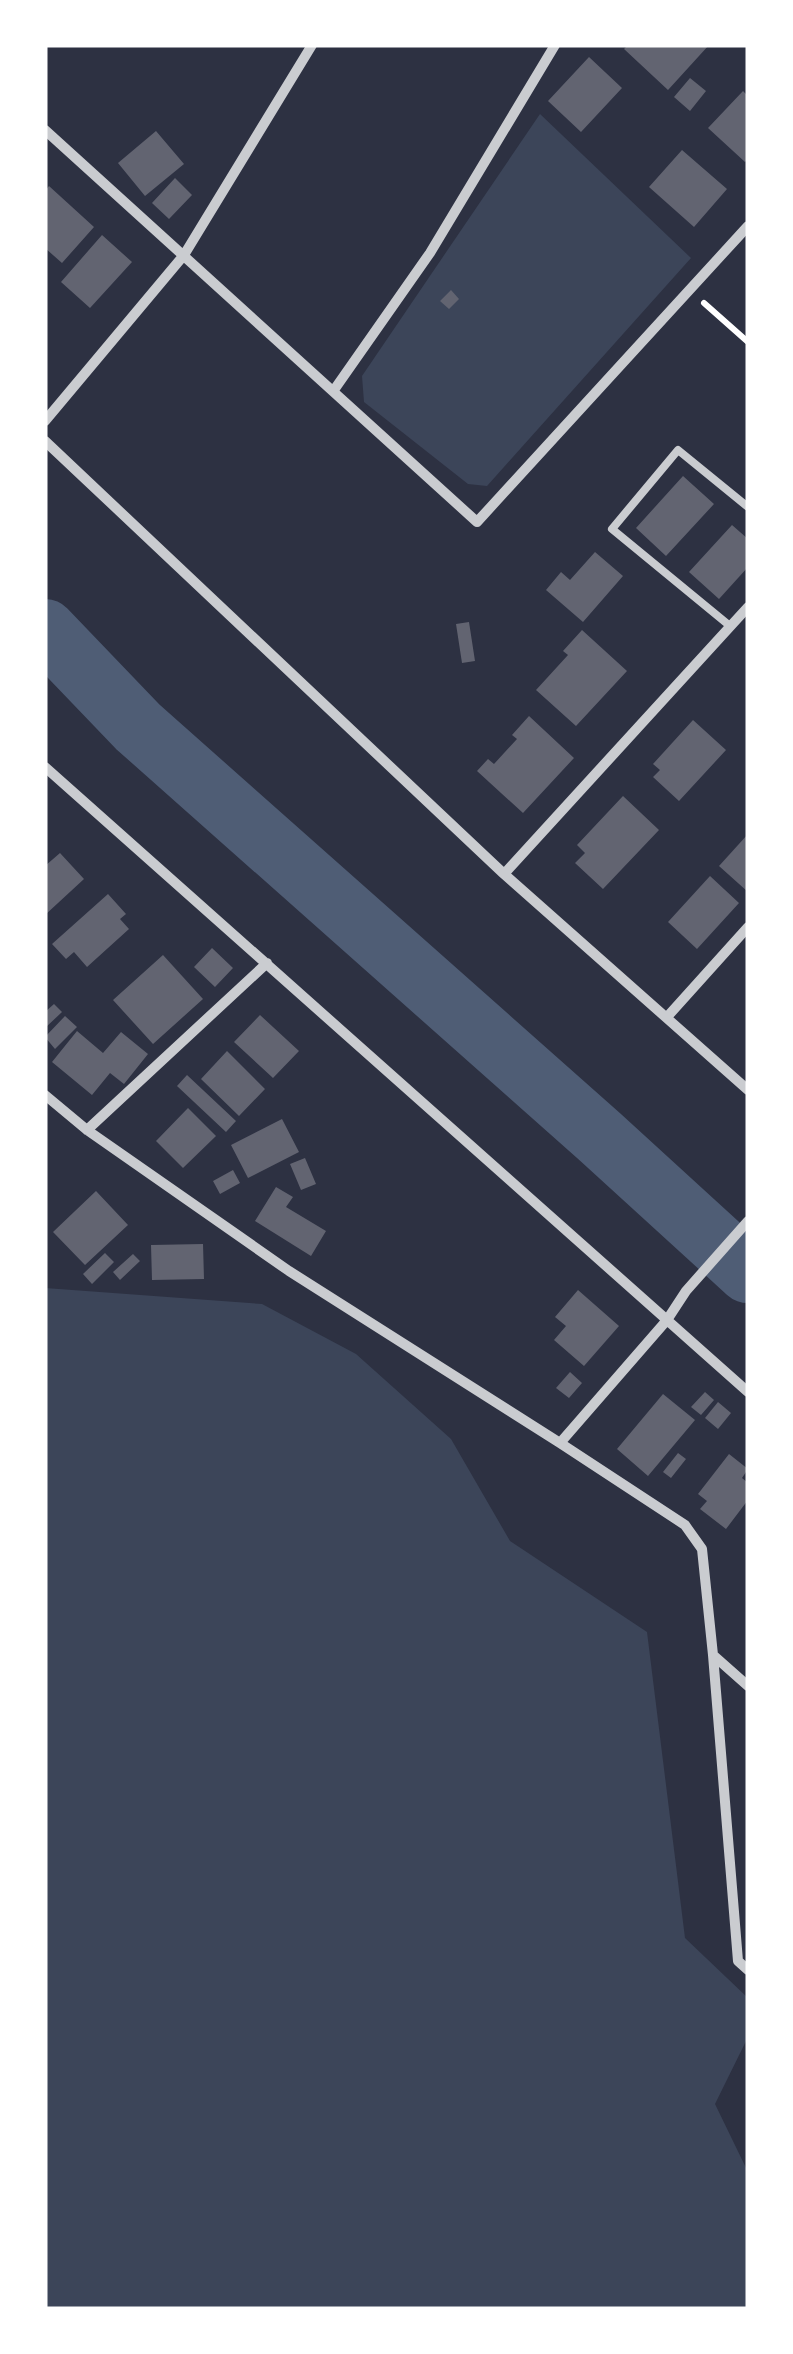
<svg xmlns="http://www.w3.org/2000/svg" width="793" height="2354" font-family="'PT Sans Narrow',sans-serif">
<rect width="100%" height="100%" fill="#2d3142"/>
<path fill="#3c4559" d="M540,114L691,258L487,486L468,484L364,402L362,376Z
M45,1288L262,1304L356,1354L451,1439L510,1541L647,1632L685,1938L748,1998V2037L715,2104L748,2172V2309H45Z"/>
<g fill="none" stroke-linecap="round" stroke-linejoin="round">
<path stroke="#4f5d75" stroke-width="62" d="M45,630L138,727L599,1136L748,1272"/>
</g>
<path fill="#626471" d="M628,45H709L668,90L624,49Z
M589,57L622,88L581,132L548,101Z
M690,78L706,91L690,111L674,97Z
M743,91L748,96V159L745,162L708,128Z
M156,131L184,164L145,196L118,163Z
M682,150L727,189L694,227L649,187Z
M175,178L192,195L169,219L152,203Z
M49,186L94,227L62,263L45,248V191Z
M102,235L132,262L90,308L61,282Z
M451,290L459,299L449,309L440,301Z
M683,476L714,504L666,556L636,528Z
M732,525L748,539V567L719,599L689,572Z
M595,552L623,576L583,622L546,590L561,572L570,580Z
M469,622L475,661L462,663L456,624Z
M582,630L627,671L576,726L536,690L568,655L563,651Z
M529,716L574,758L523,813L477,771L488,759L494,764L517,739L512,735Z
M693,720L726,750L679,801L653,777L660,770L653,764Z
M623,796L659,830L603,889L575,863L585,853L577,845Z
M748,834V892L719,866Z
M60,853L84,879L45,915V866Z
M710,876L739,903L697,949L668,922Z
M108,894L126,914L120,919L129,929L87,967L74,952L66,959L52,944Z
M212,948L233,968L215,987L194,967Z
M163,955L203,999L153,1044L113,1000Z
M54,1004L62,1012L45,1028V1012Z
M260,1015L299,1051L273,1078L234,1042Z
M65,1016L77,1027L55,1049L45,1037Z
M77,1031L103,1053L121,1032L148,1054L124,1084L110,1073L92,1095L52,1062Z
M227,1051L265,1089L239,1116L201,1079Z
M187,1075L236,1121L226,1132L177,1086Z
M188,1108L216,1136L183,1168L156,1141Z
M282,1119L299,1152L248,1178L231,1145Z
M305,1158L316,1184L301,1190L290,1164Z
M233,1170L240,1183L220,1194L213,1181Z
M276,1187L293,1197L286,1207L326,1231L311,1256L255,1221Z
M96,1191L128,1225L85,1265L53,1232Z
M203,1244L204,1279L152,1280L151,1245Z
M105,1253L114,1262L92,1284L83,1274Z
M133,1254L140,1261L120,1280L113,1272Z
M578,1290L619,1326L584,1366L554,1340L566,1326L555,1317Z
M570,1372L582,1383L569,1398L556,1388Z
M705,1392L714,1400L701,1415L691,1407Z
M663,1394L695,1420L648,1476L617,1449Z
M718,1402L731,1413L718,1429L705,1418Z
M678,1453L686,1459L671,1478L663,1472Z
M729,1454L748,1469L742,1478L748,1483V1500L726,1529L700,1509L707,1501L698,1494Z"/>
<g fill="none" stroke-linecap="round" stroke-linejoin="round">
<path stroke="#fff" stroke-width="6" d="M704,303L748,342"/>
<path stroke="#caccd0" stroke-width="8" d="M730,626L612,529L678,450L748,507"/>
<path stroke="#caccd0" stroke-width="10" d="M45,130L477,522L748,226
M334,390L430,253L555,45
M45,421L184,255L312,45
M45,441L504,874L748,1090
M45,767L748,1392
M504,874L748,607
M667,1017L748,927
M45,1095L87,1130L289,1271L560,1443L685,1525L702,1549L713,1655L738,1961L748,1970
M87,1130L267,963
M560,1443L667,1320L686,1291L748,1221
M713,1655L748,1686"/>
</g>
<rect width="793" height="2354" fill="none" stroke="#ffffff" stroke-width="95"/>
</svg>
